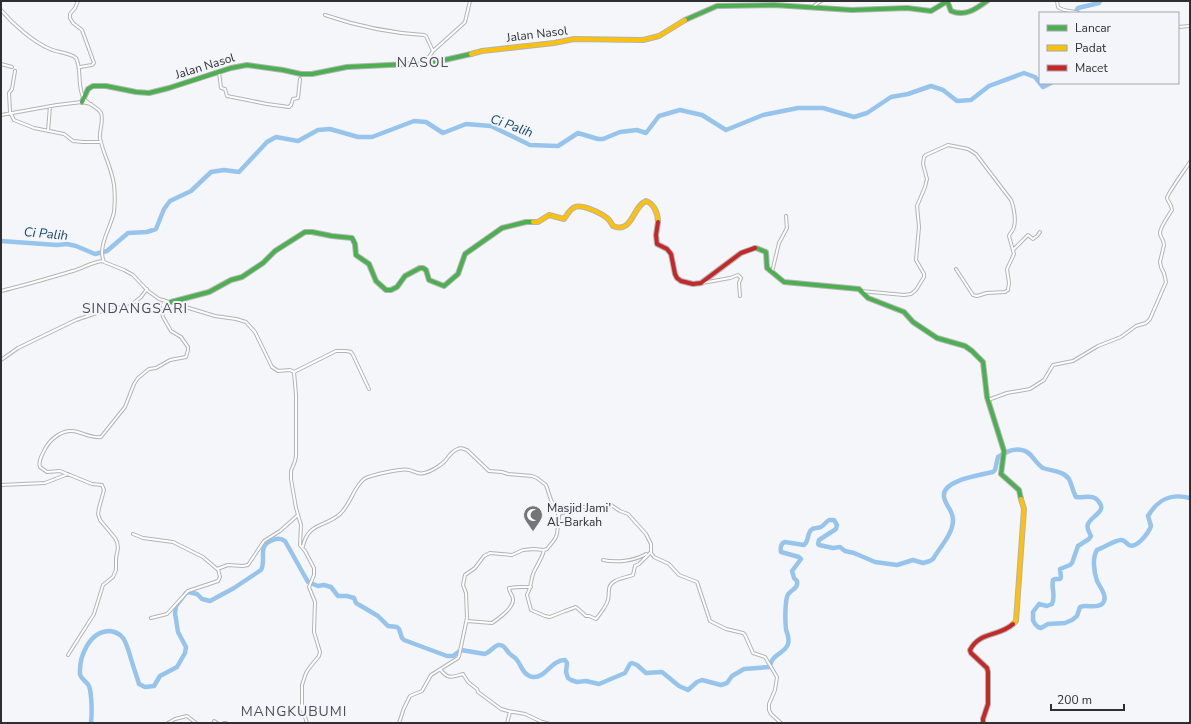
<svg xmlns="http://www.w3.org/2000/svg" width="1191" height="724" font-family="'Nunito Sans',sans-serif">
<rect width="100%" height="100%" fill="#f5f6f9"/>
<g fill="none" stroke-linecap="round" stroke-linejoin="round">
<path stroke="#97c4ec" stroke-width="4.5" d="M1075,13L1078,8L1099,3L1100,1
M1,241L57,245L67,244L76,246L95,254L107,251L128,233L147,232L156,229L164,209L170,201L191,191L211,172L224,170L239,172L267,142L276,137L298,141L318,130L330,129L358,137H372L414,121L426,122L443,133L466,124L491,126L530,145L558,146L578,133L598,139H603L620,132L637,130L646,133L659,116L680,110L702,115L726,130L763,115L798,108H823L854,117L867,113L891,97L908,94L931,86L943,90L957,101L971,100L989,86L1024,73L1035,77L1043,87L1051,83
M91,723C92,714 92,695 89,686C87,681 81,680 80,674C79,657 89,631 110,631C115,632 120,633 123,638C126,642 127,647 129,652C132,663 136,674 139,684L145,687L154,686L160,676L177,667L185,653L186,647L178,632L175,613L176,606L186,593L189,592L197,594L202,599L210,601L234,588L261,570C267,559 256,546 273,540C278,538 281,538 285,541L308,582L318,586L324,585L331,587L338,596H347L354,598L356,603L378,616L388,626L397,627L399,629L402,638L404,640L447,656H453L461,650L485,654C490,652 493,647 498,645C505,644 506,651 510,654C512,656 515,657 517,660C522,667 524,676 533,677C546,678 551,660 565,660L567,663L566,672L568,678L571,680L577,682L586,681L599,684L625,673L630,664L632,663L637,665L646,673L662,672L679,686L688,690L697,682L702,680L721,685L727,683L732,676L744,669L769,667C771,664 771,661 773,659C778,653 786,651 788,644C790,638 787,634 786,629C785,621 785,605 787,597C788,590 799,590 797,581L794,578L792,571L801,559L799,557L781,552C780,548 781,543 785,542L804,545C809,541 807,534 811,530C814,527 817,529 821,527C824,525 826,522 829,520H834L837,525L836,529L819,540L818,544L819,545L833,548L840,547L845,551L854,553L875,562L897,565L913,560L923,563L930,561L933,559C940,547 953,534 953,520C953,510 945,505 944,497C941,480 981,475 993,472L995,470L998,457C1006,452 1013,448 1022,450C1031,451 1035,463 1043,468C1051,471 1064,471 1069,479C1072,485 1073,492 1076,497C1081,498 1086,496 1091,497C1094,497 1097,499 1099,502C1107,512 1091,516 1088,524C1086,528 1089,532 1091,536L1089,539L1078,546L1072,563L1070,565L1060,569L1061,577L1060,579H1055L1053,580C1051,589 1056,595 1052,604L1047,606L1039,604L1033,612V620L1035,624L1038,627L1041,628L1048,624L1065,623L1072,620L1077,616L1080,607C1087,604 1096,609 1102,604C1109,598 1100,587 1097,581C1094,572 1092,558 1097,550C1103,548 1115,540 1121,540C1125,540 1126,543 1129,545C1137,549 1149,532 1151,526L1148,516C1158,499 1171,493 1190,498"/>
<g stroke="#b2b3b5" stroke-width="4">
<path id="street" d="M78,1L75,8L70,14V18L73,23L82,30L94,63L92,65L80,67
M1057,1L1058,7C1064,12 1071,10 1079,13
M814,8L815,5L821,1
M1,10C13,24 33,42 50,49C58,53 69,52 76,58C82,70 77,84 83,97C86,104 97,106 101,113C104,121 99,130 100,138C103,154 112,168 114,185C115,193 115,203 114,212C111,227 97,247 104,262L124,270L133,275L148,291L159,299L215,316L236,319L246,322L255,332L272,367L278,371L290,370L294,372L296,395V456L295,461L291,471V479L296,508L301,525L300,545L305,551L314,568V575L309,587L315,602L314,632L320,652L319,656L310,667L306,673L302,685V708L307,723
M325,15C357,26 390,33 424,35L426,36L433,51
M1178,27L1190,26
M1,64L12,67
M424,64L433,51L463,24L465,22L470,1
M15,71L12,89L9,93L10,112L14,120L34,128L64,134L73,141L83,142H101
M219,72L221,88L225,89L227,96L267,104L289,107L291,105L293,99L298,98L300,79
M1,115L57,105L82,102L91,104
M48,131L50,106
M1013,250L1028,235L1033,239L1037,236L1040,232
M772,272L779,243L787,228L786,216
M702,283L730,278L738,275L741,278L739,283L740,296
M1,291C26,285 49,278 73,271C83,268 92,262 103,261
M861,291L904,295L911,294L916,290L924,277V274L916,260L919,227L917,206L925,187L927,179L923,164L924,157L926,155L948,145L968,149L976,154L1011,200C1014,207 1016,220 1014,227C1013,231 1010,233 1009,236L1014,254L1007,269L1009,283L1008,290L1005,292L987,293L977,296L973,295L956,269
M1,360L18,348L76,320L111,308L128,307L131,305L141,297L147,289
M294,372L336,351H346L351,352L353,355L369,389
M988,400L1007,393L1030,389L1044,380L1053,365L1073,361L1098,346L1121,337L1136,326L1146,323L1150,319L1166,282L1164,273L1161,267L1160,262L1164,245C1164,240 1160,237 1160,233C1160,227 1169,215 1172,210C1172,205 1168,202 1167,198C1167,194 1187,167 1190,162
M1,485L45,483L68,474
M559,514L581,507H591L599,509L606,506L611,505L620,511L628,514L646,534L651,544V553L654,557L669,564L679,575L697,582L710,621L726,629L743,633L745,635L753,653L765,657L777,677L775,690L769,704V710L771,714L781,723
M133,534L143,538L173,542L203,557L217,569L228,565L243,566L248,565L264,541L280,531L298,515
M303,546C308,522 326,527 340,514C351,504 353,488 364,479C370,475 403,468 409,470C414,471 418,475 424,473C430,472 440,466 445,461C448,457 453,450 458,449C461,447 464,449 467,450L489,471L502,472L508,474L532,476L537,478L546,485L551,500L559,516L557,534L555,539L547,549L544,550L534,549L523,550L512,555L490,553L484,556L475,568L465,575L463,585L466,593L467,618L459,656L458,658L431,675L422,691L410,696L404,708L399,723
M544,550C542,559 536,566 533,574C530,583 532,586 527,595L531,610L545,616L550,617L565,611L576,607L586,616H589L596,619C600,614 606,607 608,600C610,593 606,586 615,581C620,578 628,577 633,575L635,566L639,564L651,552
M603,560C617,563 634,561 646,554
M151,618L167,614L188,591L218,581L220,577L218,569
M467,621L492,623C498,619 514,608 513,599C513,595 509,593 509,588L519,587H531
M68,655L94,614L103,585L113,577L116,570V558L118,548L117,542L115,538L100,520L98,514L99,508L104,490L102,485L92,484L60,471L47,472L40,467C38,461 42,455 45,449C48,443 52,439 58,435C76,424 84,439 101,437L125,407L134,384L138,378L149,369L156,368L170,360L186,357L188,350V347L181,337L171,331L163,317L162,311L164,300
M440,669C448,680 452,677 463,674L468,682L477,689L478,692L501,709L508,711L525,714L542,722L547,723
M214,721L217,723
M168,723L175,719L187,716L196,723
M224,723H226
M507,723L510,712"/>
</g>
<g stroke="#b2b3b5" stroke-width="6">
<path id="fast" d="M685,20L717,6L774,5L852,10L907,8L931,11L946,2L948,3L951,11C965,17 976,9 987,1
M82,102L88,89L93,86H106L136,92L149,93L169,88L231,68L247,65L283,70L301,74H312L347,67L431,63L471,54
M755,248H756L766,252L767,268L784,282L859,289L868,298L904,312L913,322L937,338L965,346L972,351L983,362L987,397L1004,451L1001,474L1019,490L1021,499
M171,302L209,292L231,280L242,277L263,263L275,251L305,232H312L332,236L352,238L355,244L356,255L369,264L376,281L386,290H391L397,287L405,276L420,268H423L426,270L429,280L444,286L458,274L465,254L502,228L526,222H533"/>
</g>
<g stroke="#b2b3b5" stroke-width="6">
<path id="slow" d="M471,54L482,51L554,43L574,39L643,40L659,36L685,20
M533,222H538L549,215L564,219C567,215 570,209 575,207C582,204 601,213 607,218C610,220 611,223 613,226C633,234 632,207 646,201C654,204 658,213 658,222
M1013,624L1016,621L1024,509L1021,499"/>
</g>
<g stroke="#b2b3b5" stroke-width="6">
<path id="jam" d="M658,222L656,235L657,244L667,249L671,254L675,274L677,278L681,281L693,284L701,283L741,253L755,248
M983,723V719L988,704V672L987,668L971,653L970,650C980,631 999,637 1013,624"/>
</g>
<use href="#street" stroke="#fefefe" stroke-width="2"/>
<use href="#fast" stroke="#4caf50" stroke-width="4"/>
<use href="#slow" stroke="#ffc107" stroke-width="4"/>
<use href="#jam" stroke="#c62828" stroke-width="4"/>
</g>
<defs>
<g id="mosque-pin" transform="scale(1)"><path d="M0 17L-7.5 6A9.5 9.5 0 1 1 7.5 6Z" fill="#747577" stroke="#f3f5fb"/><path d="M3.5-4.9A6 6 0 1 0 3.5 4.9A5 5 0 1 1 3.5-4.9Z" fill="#fff"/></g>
</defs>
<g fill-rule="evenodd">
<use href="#mosque-pin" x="533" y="515"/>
</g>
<g text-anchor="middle" stroke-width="4" stroke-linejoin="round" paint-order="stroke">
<g font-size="12" fill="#2f2f31" stroke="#f3f5fb">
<text transform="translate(537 34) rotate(-7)" y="4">Jalan Nasol</text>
<text transform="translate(205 66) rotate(-17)" y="4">Jalan Nasol</text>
</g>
<g font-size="12" fill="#2f2f31" stroke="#f3f5fb" text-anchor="start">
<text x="547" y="512">Masjid Jami'<tspan x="547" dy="14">Al-Barkah</tspan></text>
</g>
<g font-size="13" font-style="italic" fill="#16466a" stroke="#f3f5fb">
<text transform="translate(512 125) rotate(20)" y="5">Ci Palih</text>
<text transform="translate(46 233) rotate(5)" y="5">Ci Palih</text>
</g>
<g font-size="14" letter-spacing="1" fill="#4b4d51" stroke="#f3f5fb">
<text x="423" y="67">NASOL</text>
<text x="135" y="313">SINDANGSARI</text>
<text x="294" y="716">MANGKUBUMI</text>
</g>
</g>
<rect width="1191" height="724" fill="none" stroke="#2f2f31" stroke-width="4"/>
<rect x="1039" y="12" width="140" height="72" fill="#f3f5fb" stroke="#a5a6aa"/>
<rect x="1047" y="25" width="20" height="6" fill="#4caf50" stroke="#a5a6aa"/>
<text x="1075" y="32" font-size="12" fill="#2f2f31">Lancar</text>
<rect x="1047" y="45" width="20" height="6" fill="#ffc107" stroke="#a5a6aa"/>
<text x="1075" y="52" font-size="12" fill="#2f2f31">Padat</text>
<rect x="1047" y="65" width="20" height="6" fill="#c62828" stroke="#a5a6aa"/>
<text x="1075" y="72" font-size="12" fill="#2f2f31">Macet</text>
<path d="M1051 704v6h73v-6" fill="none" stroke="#2f2f31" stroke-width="2"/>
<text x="1057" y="704" font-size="12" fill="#2f2f31" stroke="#f3f5fb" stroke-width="3" paint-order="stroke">200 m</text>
</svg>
